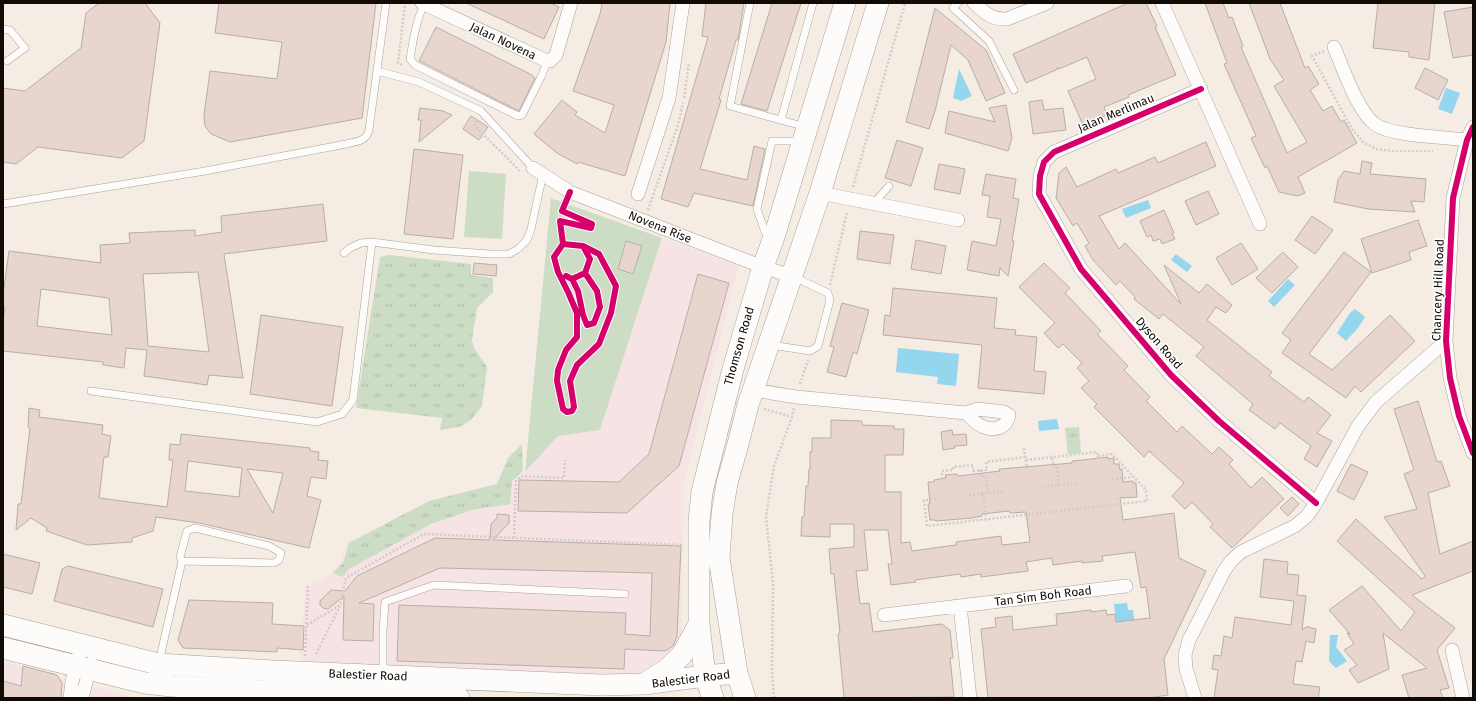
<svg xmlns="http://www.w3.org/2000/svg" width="1476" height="701" font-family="'Fira Sans',sans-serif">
<defs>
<pattern id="grass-tufts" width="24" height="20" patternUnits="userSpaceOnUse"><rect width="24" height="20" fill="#cdddc5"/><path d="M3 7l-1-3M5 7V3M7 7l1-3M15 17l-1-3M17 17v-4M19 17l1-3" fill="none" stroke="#afbca8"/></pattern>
</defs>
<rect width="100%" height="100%" fill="#f5ece4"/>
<path fill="#f6e4e4" d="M662,238L739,265L684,483L681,643L671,658L630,676L300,663L305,587L325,579L341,562L347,542L427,510L502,491L525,472L558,436L600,430Z
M3,661L37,671L134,698H3Z"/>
<path fill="url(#grass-tufts)" d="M389,255L471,264V275L493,278V292L477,308L472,340L474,348L487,367L482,406L471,420L459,427L440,430L442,418L356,408L380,257Z
M1079,427L1081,453L1068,454L1065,428Z
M522,444L523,471L512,481L510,504L472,510L431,524L349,569L343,577L333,573L343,563L349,543L429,501L497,484L508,458Z"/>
<path fill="#cdddc5" d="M469,171L506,174L502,239L464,237Z
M551,198L662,238L600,430L558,436L525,472Z"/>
<path fill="#93d6ee" d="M959,69L972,96L961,101L953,98Z
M1446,88L1460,93L1452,114L1438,109Z
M1148,200L1151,208L1126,218L1122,209Z
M1176,254L1192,266L1187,272L1171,260Z
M1288,279L1295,285L1274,307L1268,301Z
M1355,309L1365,317L1358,328L1346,341L1337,333L1350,313Z
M898,348L959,354L956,386L937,384L938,377L896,372Z
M1057,419L1059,429L1039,431L1038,421Z
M1127,603L1128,610H1133L1135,628L1116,622L1114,604Z
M1330,635H1338L1336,647L1347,661L1336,668L1329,661Z"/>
<path fill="#e7d5ce" stroke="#b7aea9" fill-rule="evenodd" d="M99,3H145L160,23L144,141L122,158L38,147L16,164L3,162V88L25,91L81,48L86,13Z
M219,3H376L362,118L230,142L211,134L205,126L204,115L210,71L277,79L282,42L215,33Z
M466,3H551L559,7L544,39Z
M602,3H670L666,42L625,176L578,162L577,164L557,153L534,134L562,100L577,112L575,115L605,133L614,105L573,91L600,14Z
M706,3H744L738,40H736L719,99L721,100L700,169L747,180L754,146L765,149L753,206L694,193L688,207L661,199L708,37L702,36Z
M772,3H801L767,111L741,104Z
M1128,3H1146L1157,26L1155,27L1176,75L1128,95L1129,97L1104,107L1107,115L1083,125L1068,91L1096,79L1087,57L1059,69L1057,67L1058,69L1026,83L1013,54Z
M1205,3H1223L1229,18L1232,17L1243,46L1241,47L1287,153L1307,142L1274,86L1284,80L1270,59L1249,3H1280L1305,68L1308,66L1319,84L1310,90L1323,111L1332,106L1341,122L1344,120L1357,143L1298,177L1305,193L1298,196L1279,192L1267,166L1265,168L1251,138L1256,136L1224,64L1227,63Z
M1378,3H1435L1429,60L1409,57V52L1373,48Z
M1473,7V55L1453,58L1444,12Z
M935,8L986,50L1005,93L986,101L968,60L951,45L935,111L929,129L906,122Z
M436,27L532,75L535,78L519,111L419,61Z
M1425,68L1448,80L1438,100L1415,88Z
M1042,100L1044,110L1063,108L1066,130L1033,134L1029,102Z
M1006,105L1012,138L1008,151L945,133L949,111L995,122L989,108Z
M420,108L443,111L452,115L419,142L421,120H418Z
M471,116L488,127L479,140L463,129Z
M897,140L923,148L911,186L885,178Z
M1206,142L1216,166L1099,216L1119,249L1125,243L1179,302L1181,304L1164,265L1199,293L1207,284L1232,305L1226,313L1216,307L1207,320L1272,372L1269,376L1304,402L1308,397L1331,415L1317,433L1332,441L1317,467L1304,459L1311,446L1280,423L1275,429L1249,410L1253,404L1196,356L1204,347L1163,314L1159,319L1134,299L1135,297L1120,281L1116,285L1093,260L1085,246L1089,243L1077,223L1073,226L1056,198L1059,173L1066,167L1077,187L1116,169L1118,173L1155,157L1158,163Z
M414,149L463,155L453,239L404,234Z
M1362,161L1372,163L1370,174L1426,179L1424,202L1411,201L1415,212L1368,209L1334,202L1338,180L1344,171L1360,174Z
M939,164L965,169L960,194L934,189Z
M986,174L1016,179L1013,198L1019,199L1012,241H1014L1008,276L1000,268L999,276L967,270L972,241L996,246L1001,219L987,217L990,196L982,195Z
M1208,191L1219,214L1196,225L1185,201Z
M323,204L327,241L224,254L243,378L209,375L207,385L144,376L147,350L126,348L124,368L103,365V362L3,351V323L5,307H3V295L9,251L101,263L100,245L130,243L129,233L195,230V236L222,232L221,216ZM198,272L209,352L148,346L143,274ZM41,289L109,298L112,335L37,326Z
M1164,210L1174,233L1172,234L1175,239L1162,244L1160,239L1153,241L1151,235L1147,237L1140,221Z
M1312,216L1333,230L1315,254L1295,240Z
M1418,220L1427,246L1409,252L1411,260L1372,273L1361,239Z
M860,231L894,235L890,264L857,259Z
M916,240L946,246L941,274L911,269Z
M626,241L642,246L633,274L618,269Z
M1241,243L1258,269L1232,285L1216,258Z
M1283,252L1298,267L1272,293L1256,278Z
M1344,252L1371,272L1309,354L1332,370L1390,315L1415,341L1361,392L1355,386L1346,398L1282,353L1291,340L1282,333Z
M474,263L497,265L496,276L473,274Z
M1044,263L1070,288L1065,293L1101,331L1097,334L1128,366L1124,370L1150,397L1146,401L1177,432L1182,426L1212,454L1219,447L1233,460L1229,464L1251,488L1262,477L1284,499L1232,548L1210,527L1213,524L1192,502L1185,509L1172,496L1184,483L1149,451L1144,457L1094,407L1097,404L1081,388L1089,381L1077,368L1082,363L1063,344L1058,348L1044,333L1055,323L1019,287Z
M698,274L729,283L679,466L627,513L518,511L519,480L619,482L649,454Z
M893,288L997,298L994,328L1016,330L1015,335L1037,337L1034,371L1046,372L1044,394L978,388L982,345L883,335L885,315L890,316Z
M842,303L869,310L857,354L853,352L846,377L827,372L834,347L830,346Z
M261,315L343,327L332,406L250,394Z
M1418,401L1437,462L1441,461L1450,486L1428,493L1440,554L1473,541V571L1412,595L1455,628L1437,650L1449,688L1440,690L1443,698H1409L1402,675L1427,668L1383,633L1389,669L1358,683L1349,670L1357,665L1344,650L1354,644L1347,633L1350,634L1329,610L1362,586L1401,631L1415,612L1337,541L1356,519L1422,579L1425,576L1384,517L1417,509L1404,474L1414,470L1394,409Z
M29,408L40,410L39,417L103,425L102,434L111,436L108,457H104L99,498L167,507L173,460H169L170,444L180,445L181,434L310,448V451L319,452L318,460L328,461L326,479L311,477L307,496L321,500L309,548L199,523L156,517L153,531L132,538V542L87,545L46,531L47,528L31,518L16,530L18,504H21L30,428L28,427ZM188,461L242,468L239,497L185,491ZM247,469L283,473L273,513Z
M831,420L862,421V425L894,426V429H904L903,455H885V492H901V543L910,542L912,551L956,545V542L1001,536L1002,545L1030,542L1026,512L1010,513L1009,511L982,514V516L972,518L936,521L935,520H930L928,504H930L928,482H934V480L946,478L945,475L957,474L958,476L1000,471L999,469L1072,463V461L1083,460L1108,457V459L1114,458V464H1119L1120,470L1122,469L1123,482L1133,481V483H1136L1137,497L1120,498L1123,520L1174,513L1179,558L1206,571L1164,659L1168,695L1148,698H988L981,629L996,627L995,618L1012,616L1013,630L1057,625L1056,614L1091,610V612L1106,610L1107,615L1115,614L1116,622L1150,618L1146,587L1141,588L1135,552L1102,556L1103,561L1082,563V561L1053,565L1052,558L1026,562L1028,571L981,577V574L961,577L960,574L915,580L916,582L891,585L888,564H892L888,530H864L868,570L856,571L860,604L869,603L873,632L942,624L950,630L953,658H950L954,697L844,698L838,634L840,633L834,574H831L829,549L854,547V524H830V537L801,536L802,517H804L806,486H808L809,469H810V452H812V438H831Z
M952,430L953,435L966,434L967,445L954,446L955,448L943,450L941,432Z
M1351,464L1368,472L1354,500L1337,491Z
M1292,497L1299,504L1288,516L1280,508Z
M497,514L509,515V523L493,540L681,546L677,636L673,646L665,651L625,649L624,669L397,661L399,605L626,613L625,634L650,636L652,573L440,568L359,603L374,604L373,641L343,640L344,596L328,609L323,608L320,605V601L331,590L345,591L357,576L435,538L490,540L491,524L497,518Z
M3,554L40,563L32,594L3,587Z
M1264,559L1288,562L1287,574L1299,575L1297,595L1306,596L1302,630L1308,626V627L1316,629L1314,643L1306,641L1302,662L1296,661L1293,684L1320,687L1318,698H1214L1218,670L1212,669L1214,655L1221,656L1224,636L1232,638L1235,617L1291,625L1294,601L1260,597Z
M68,566L163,589L153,627L54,601L62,569Z
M189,600L273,603L272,624L304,626L303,650L277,648V652L183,648L178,640Z
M23,666L57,675L62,683L61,698H3V681L21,686Z"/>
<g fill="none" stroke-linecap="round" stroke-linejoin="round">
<g stroke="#a9a19a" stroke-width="8">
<path id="service" d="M750,3L730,106L806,127
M958,3L953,8L989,41L1014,90
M424,4C416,22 413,40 410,59L415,65L518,116L522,115L542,75L547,61
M3,29L10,30L25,48L7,61
M377,71L419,82L481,111L533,168
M781,120L813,3
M874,203L889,186
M3,204L205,171L346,144C357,141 366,142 369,130L386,3
M771,235L765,232L757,209L772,141H801
M344,253L350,248L361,243L372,242L434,250L490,254H509L518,249L527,240L531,229L543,174
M771,345L810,351L818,346L830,300L828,293L794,277
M91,391L317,422L342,414L353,400L372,242
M159,662L182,561L180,557L187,531L195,528L269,546L281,553L279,560L274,563L182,561
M383,675V631L385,602L434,585L625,594"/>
</g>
<g stroke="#a9a19a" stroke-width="14">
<path id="minor" d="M422,3L547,61H550L556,55L571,3
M974,3C985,13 992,20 1007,19L1047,3
M1162,3L1260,224
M1334,47C1343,68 1358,113 1376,125C1393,136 1445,137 1467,140
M1201,89L1054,152L1044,162L1040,176L1039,194L1081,269L1171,375L1219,421L1316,503
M1473,127L1467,140L1453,198L1446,341L1450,378L1459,416L1473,453
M533,168L570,192L693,240L763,267L791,276
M820,193L958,220
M638,194L669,98L683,3
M753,390L796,397L966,413L977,409L1004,412L1009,415C1007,428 994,431 984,427C977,425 971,418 966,413
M960,606L970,698
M884,615L1126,586
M1452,650L1463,698
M70,698L72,682L82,644
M82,698L91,663
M1195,698L1186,669L1185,655L1189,640L1224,571L1231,561L1241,552L1295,526L1307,516L1316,503L1358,426L1376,402L1446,341"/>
</g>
<g stroke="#a9a19a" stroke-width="22">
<path id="primary" d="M3,625L158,664L273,671L601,685L644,684L705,676L737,673
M3,648L145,683L171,686L272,692L384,694L459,698
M647,682L666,670L682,655L699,624
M713,698L705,676L699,624V521L702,492L733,369L763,267L774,237L845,3
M745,698L737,673L719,558L722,514L727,483L738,444L748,405L820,193L878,3"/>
</g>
<path stroke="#d0cdca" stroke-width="2.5" stroke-dasharray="2 2" stroke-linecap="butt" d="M1324,51L1312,56L1352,129L1364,143L1377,149L1392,151H1433
M402,65L398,63L405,3
M684,98L689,63
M477,121L474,125L521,172
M853,187L905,3
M648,210L678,125L683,103
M830,285L847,212
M800,384L808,360
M764,409L792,417L794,408
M1024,448L1027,469
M1052,458L1054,468H1057L1059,485
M1026,460L1097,452L1098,460
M980,470V476H986L988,493
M942,479V471L953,470V467L973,465V471L987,470L986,462L1025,457
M1112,479L1133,477
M1043,487L1077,483
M983,494L986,519
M969,495L1004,491
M936,499L924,500L927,526L1147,501L1146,490L1112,454L1098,456
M514,538L516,481L522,476L564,478L565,460
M307,625L340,605L346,578L424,534L683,545
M316,654L340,606
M305,656L308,586
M774,698L772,672L773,583L766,517L774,466L792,417"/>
<use href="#service" stroke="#fefcfb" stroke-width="7"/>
<use href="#minor" stroke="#fefcfb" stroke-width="13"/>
<use href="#primary" stroke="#fefcfb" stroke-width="21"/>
<g stroke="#fff" stroke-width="8">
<path id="cycleway" d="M1201,89L1054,152L1044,162L1040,176L1039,194L1081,269L1171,375L1219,421L1316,503
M1473,127L1467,140L1453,198L1446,341L1450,378L1459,416L1473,453
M563,244L583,246L599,254L616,286L611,313L599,344L577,365L570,381L574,407L572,411L567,412L563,409L557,381L558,370L566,350L577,337V313L568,292L558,272L554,257L563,244L560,221L591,228L592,224L562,211L570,192
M566,276L572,279L585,273L590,259L583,246
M572,279L578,291L583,315L587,325L594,323L600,307L597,291L585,273"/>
</g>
<use href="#cycleway" stroke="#d6006c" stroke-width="6"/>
</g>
<g text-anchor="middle" stroke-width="3" stroke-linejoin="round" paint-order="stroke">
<g font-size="12" fill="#120b05" stroke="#fff">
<text transform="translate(503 41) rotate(25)" y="4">Jalan Novena</text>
<text transform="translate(1116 113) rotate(-23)" y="4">Jalan Merlimau</text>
<text transform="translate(660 227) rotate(22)" y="4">Novena Rise</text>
<text transform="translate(1438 290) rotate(-88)" y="4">Chancery Hill Road</text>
<text transform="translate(1159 343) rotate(49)" y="4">Dyson Road</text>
<text transform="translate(739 346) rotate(-74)" y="4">Thomson Road</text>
<text transform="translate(1043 596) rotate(-7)" y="4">Tan Sim Boh Road</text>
<text transform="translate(368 675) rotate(2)" y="4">Balestier Road</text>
<text transform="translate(691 679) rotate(-7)" y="4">Balestier Road</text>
</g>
</g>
<rect width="1476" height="701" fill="none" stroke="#120b05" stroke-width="8"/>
</svg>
